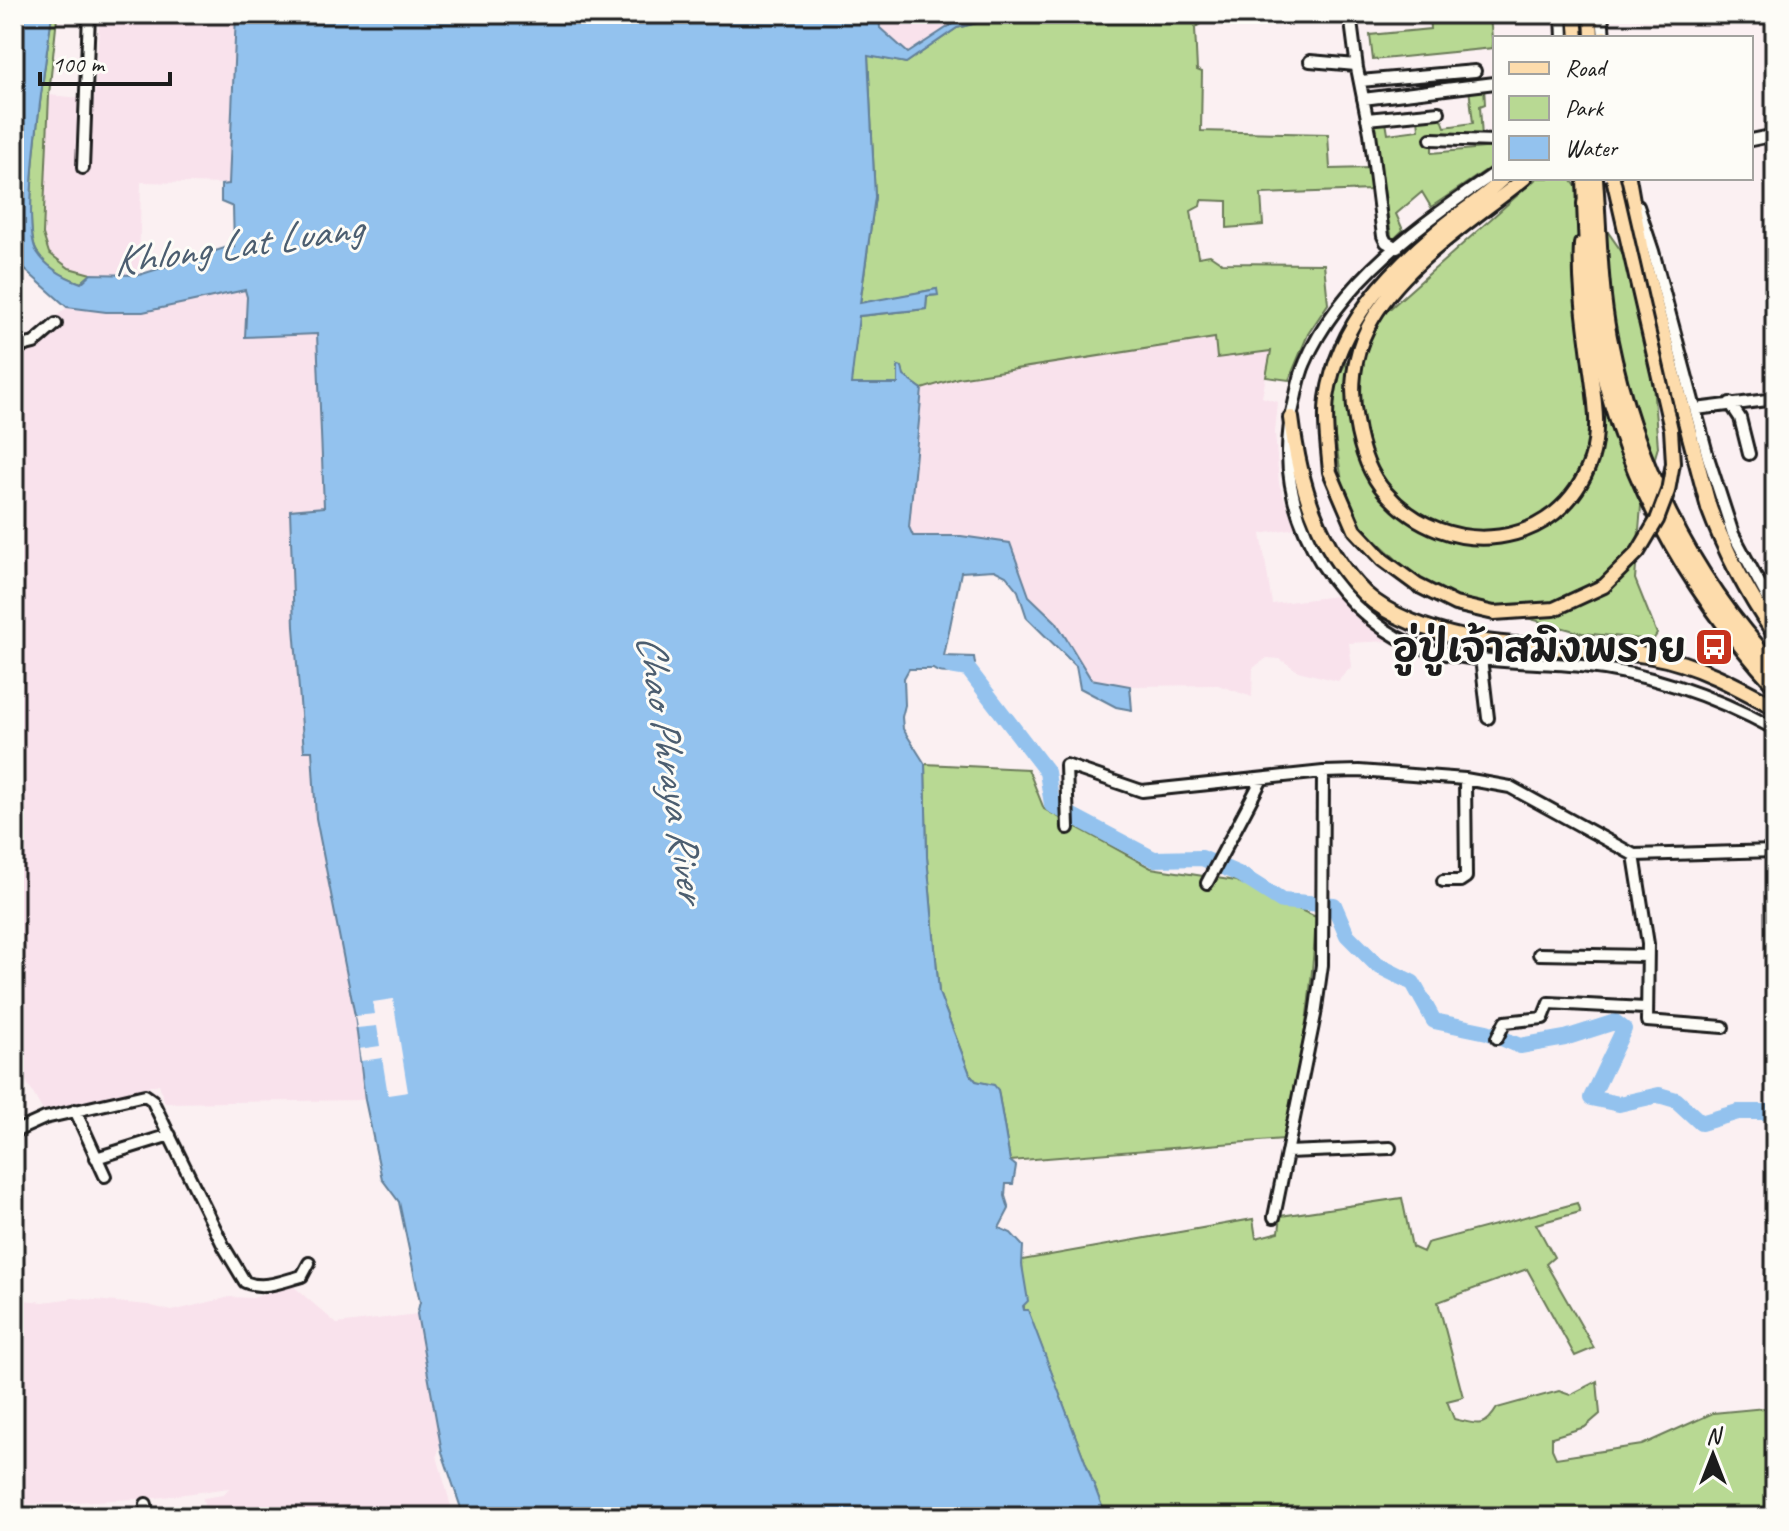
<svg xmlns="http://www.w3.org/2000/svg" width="1789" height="1531" font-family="Caveat,'Playpen Sans Thai',sans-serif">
<rect width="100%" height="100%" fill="#fbf0f2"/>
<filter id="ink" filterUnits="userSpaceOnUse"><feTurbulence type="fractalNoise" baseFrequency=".0125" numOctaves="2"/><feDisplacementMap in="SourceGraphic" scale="16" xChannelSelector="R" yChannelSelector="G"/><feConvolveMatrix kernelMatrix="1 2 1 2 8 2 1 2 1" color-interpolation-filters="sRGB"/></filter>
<g filter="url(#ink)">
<path fill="#f9e2ec" d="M100,14H236L229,184L141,182L139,275L91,274L69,268L49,253L43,234L49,95L81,98L77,170H89Z
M879,14H978L957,21L908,53L879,28Z
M245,290L247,297L317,333L324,507L290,510L294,627L304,750L311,751L316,818L355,1016L365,1100L165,1103L159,1084L43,1111L14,1060V342L30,340L67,307L106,312H143Z
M1216,338L1218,358L1271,351L1262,397L1278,402L1275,432L1279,484L1295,528L1261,534L1272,604L1336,596L1389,641L1349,643L1352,666L1338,681L1298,671L1280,659L1267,658L1253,668L1252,697L1218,685L1130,686L1091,679L1056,622L1029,596L1010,543L961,536H913L909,527L922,389L958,378Z
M292,1285L337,1324L417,1314L440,1445L437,1456L454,1517H205L203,1498L223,1495L229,1488L156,1498L14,1505V1299L43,1302L74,1298L148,1305L172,1311L230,1297L253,1298Z"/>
<path fill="#b8d993" stroke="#6a7a58" stroke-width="2" d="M52,14L57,17L49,95L43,234L49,253L69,268L91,274L81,283C64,277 47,268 37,252C19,224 47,55 52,14Z
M1012,14H1207L1206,19L1195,28L1197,70L1202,72L1201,131L1328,134L1330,169L1368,168L1371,190L1261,194L1263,225L1227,228V201L1201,200L1200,206L1191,211L1198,257L1210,255L1222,263L1324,264L1328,304L1308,334L1289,380L1266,377L1271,351L1217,358L1215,338L958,378L922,389L904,376L902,367L898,366V384L850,385L859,316L926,309L927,296L937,295V289L860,304L875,197L868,55L906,63L957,28Z
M1429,14H1520L1490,17L1493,48L1373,60L1370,35L1430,29Z
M1484,87L1485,104L1480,106L1482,138H1439L1432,146V153L1495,147V164L1431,207L1422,192L1396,214L1403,230L1392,241L1373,124L1386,122L1388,134L1419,130L1418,117L1440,114L1445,127L1473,123L1469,88Z
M1537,178H1570L1631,265L1651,360L1658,447L1641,506L1635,579L1657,634L1653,640L1582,633L1431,592L1347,513L1328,393L1367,329Z
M925,764L1028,769L1044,809L1151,868L1236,881L1316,917C1312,992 1302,1065 1284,1139L1010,1161L998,1090L976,1081L970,1074L939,993L927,857Z
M1402,1198L1412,1247L1423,1252L1427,1243L1577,1203L1580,1212L1536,1224L1554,1257L1546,1264L1594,1348L1575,1356L1527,1269L1438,1302L1463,1397L1447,1401L1454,1419C1477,1424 1484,1430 1497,1408L1559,1391L1570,1395L1597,1381L1600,1414L1585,1427L1552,1437V1449L1556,1458L1642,1445L1713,1413L1775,1407V1517H1106L1028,1311L1024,1310L1022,1260L1253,1219L1256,1238L1279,1232L1281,1216Z"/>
<path fill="#93c2ee" stroke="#63809a" stroke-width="2" d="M20,14H52C47,55 19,224 37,252C47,268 64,277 81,283L91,274L139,275L231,246L234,247L233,207L221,202V185L229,184L236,14H879L880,28L908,53L957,21L978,14H1012L957,28L906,63L868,56L875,197L860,303L937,289L938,295L927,296L926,309L859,316L851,384H898V366L902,367L904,376L922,389L909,527L913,536H961L1010,543L1029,596L1056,622L1091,679L1130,686L1132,710L1116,707L1080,688L1076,666L1027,618L1018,591L1006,576L994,570L961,572L944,656L974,657L975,664C965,671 943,677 933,669H909L904,678L905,705L902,717L903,729L925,764L927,857L939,993L970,1074L976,1081L994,1085L998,1090L1010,1161L1016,1166L1013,1184H1006L1005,1196L1009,1209L999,1228L1011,1233L1023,1246L1022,1265L1028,1301L1023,1306L1024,1310H1028L1106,1517H464L442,1452L417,1314L420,1302L399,1202L382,1179L365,1100L355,1016L316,818L312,751H304L294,627L290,510L324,507L317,334L245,337L247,297L245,290L143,312H106L67,307L14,260V86L22,20Z"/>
<path fill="#fbf0f2" d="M393,999L408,1092L388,1095L382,1058L361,1061L359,1049L380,1046L377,1026L357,1028L355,1016L375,1014L373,1002Z"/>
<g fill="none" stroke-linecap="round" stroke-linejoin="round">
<path stroke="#93c2ee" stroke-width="16" d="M950,666L968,669L1047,772L1052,805L1154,859L1202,858L1241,875L1282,901L1334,905L1347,935L1377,965L1413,983L1434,1021L1487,1032L1520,1046L1565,1038L1615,1022L1624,1029L1591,1098L1619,1104L1659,1095L1676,1100L1701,1123L1738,1112H1775"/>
<g stroke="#1c1c1c" stroke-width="16">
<path id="minor" d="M1350,14L1357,68L1370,133L1383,236L1386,242L1397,248
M1562,14L1563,38
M1602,14L1604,38
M1310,61L1356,65
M1360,81L1475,71
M1363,99L1495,83
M1367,119L1439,112
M1431,139L1495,141
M1751,140L1775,135
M83,168L89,14
M1495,173C1424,222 1340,280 1305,363C1299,376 1297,391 1294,404C1283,448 1288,493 1306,534C1324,575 1356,614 1397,637C1448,665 1523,660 1581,666C1651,673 1714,696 1775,729
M1638,206L1653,251L1708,457L1733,534L1775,612
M14,348L34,343L56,324
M1730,403L1740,418L1749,454
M1696,409L1775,399
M1481,658L1488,718
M1068,828L1066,765L1142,791L1323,772L1359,771L1465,779L1510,787L1634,855L1775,851
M1634,855L1648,944L1647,1021L1723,1027
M1443,881H1460L1466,877L1465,779
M1207,883L1262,779
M1539,954L1647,956
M1497,1038L1505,1022L1543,1018L1549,1003L1645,1008
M75,1110L105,1176
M14,1132L45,1118L145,1095L152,1100L224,1247L245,1282C264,1290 283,1281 302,1276L309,1263
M1287,1152L1390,1148
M96,1158L170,1135
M1274,1217L1315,1015L1322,965L1323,772
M146,1504L147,1517"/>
</g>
<g stroke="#1c1c1c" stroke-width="18">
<path id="major" d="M1575,14L1577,38
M1591,14L1592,38
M1604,38V37
M1525,178C1472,221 1399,266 1368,327C1353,356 1350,390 1356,421C1360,447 1368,473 1386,493C1446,562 1560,551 1591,460C1601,429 1594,395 1590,364C1585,324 1579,284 1581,244
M1584,178L1585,209
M1330,472C1328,447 1324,422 1327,398C1338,323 1390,270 1446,224C1465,209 1486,195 1504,178"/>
</g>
<g stroke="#1c1c1c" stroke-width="20">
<path id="highway" d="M1595,178C1599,231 1599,285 1609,337C1633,458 1689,576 1775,666
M1628,178L1641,252L1709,508C1726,554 1748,594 1775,634
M1585,203C1587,248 1588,292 1596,337C1620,469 1685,587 1775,685
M1291,418C1299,481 1317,547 1365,594C1390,617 1431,631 1464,638C1525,651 1590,645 1652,656C1694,663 1737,686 1775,707"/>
</g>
<use href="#minor" stroke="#fdfcf7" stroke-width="10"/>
<use href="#major" stroke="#fddcac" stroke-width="12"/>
<use href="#highway" stroke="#fddcac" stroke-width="14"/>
<g stroke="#1c1c1c" stroke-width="18" stroke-linecap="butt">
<path id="major-bridge" d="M1330,472L1355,530L1383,560L1417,585L1455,604L1494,613L1554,609L1604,586L1638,552L1657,520L1668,491L1673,463L1671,429L1613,178"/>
</g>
<use href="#major-bridge" stroke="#fddcac" stroke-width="12"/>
</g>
</g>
<defs>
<g id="bus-square" transform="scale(2)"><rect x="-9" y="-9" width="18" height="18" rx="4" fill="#c8321e" stroke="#fdfcf7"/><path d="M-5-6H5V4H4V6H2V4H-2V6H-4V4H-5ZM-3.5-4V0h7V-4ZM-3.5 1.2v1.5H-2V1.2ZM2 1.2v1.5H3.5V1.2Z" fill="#fff"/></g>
</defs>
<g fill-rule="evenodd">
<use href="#bus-square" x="1714" y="647"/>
</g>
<g text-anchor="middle" stroke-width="6" stroke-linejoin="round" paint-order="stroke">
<g font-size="40" font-weight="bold" fill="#1c1c1c" stroke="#fdfcf7" text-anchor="end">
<text x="1686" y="661">อู่ปู่เจ้าสมิงพราย</text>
</g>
<g font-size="42" font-style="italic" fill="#4c5e70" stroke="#fdfcf7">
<text transform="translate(237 243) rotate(-8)" y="15">Khlong Lat Luang</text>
<text transform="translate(673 767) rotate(81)" y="15">Chao Phraya River</text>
</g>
</g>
<rect width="1789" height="1531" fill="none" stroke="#fdfcf7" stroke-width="48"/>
<rect x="24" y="24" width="1741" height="1483" fill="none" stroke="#1c1c1c" stroke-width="3" filter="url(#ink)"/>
<rect x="1493" y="36" width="260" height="144" fill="#fdfcf7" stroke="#a3a29f" stroke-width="2"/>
<rect x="1509" y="62" width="40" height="12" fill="#fddcac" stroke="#a3a29f" stroke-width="2"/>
<text x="1565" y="76" font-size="24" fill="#1c1c1c">Road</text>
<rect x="1509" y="96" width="40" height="24" fill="#b8d993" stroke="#a3a29f" stroke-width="2"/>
<text x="1565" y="116" font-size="24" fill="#1c1c1c">Park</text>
<rect x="1509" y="136" width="40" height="24" fill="#93c2ee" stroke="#a3a29f" stroke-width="2"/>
<text x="1565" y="156" font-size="24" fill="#1c1c1c">Water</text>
<g transform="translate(1713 1455)" stroke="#fdfcf7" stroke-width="6" paint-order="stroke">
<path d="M0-6L14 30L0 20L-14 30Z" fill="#1c1c1c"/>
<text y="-12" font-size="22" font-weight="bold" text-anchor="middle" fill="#1c1c1c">N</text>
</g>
<path d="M40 72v12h130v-12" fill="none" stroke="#1c1c1c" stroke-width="4"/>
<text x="52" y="72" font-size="24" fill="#1c1c1c" stroke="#fdfcf7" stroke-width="6" paint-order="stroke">100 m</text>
</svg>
